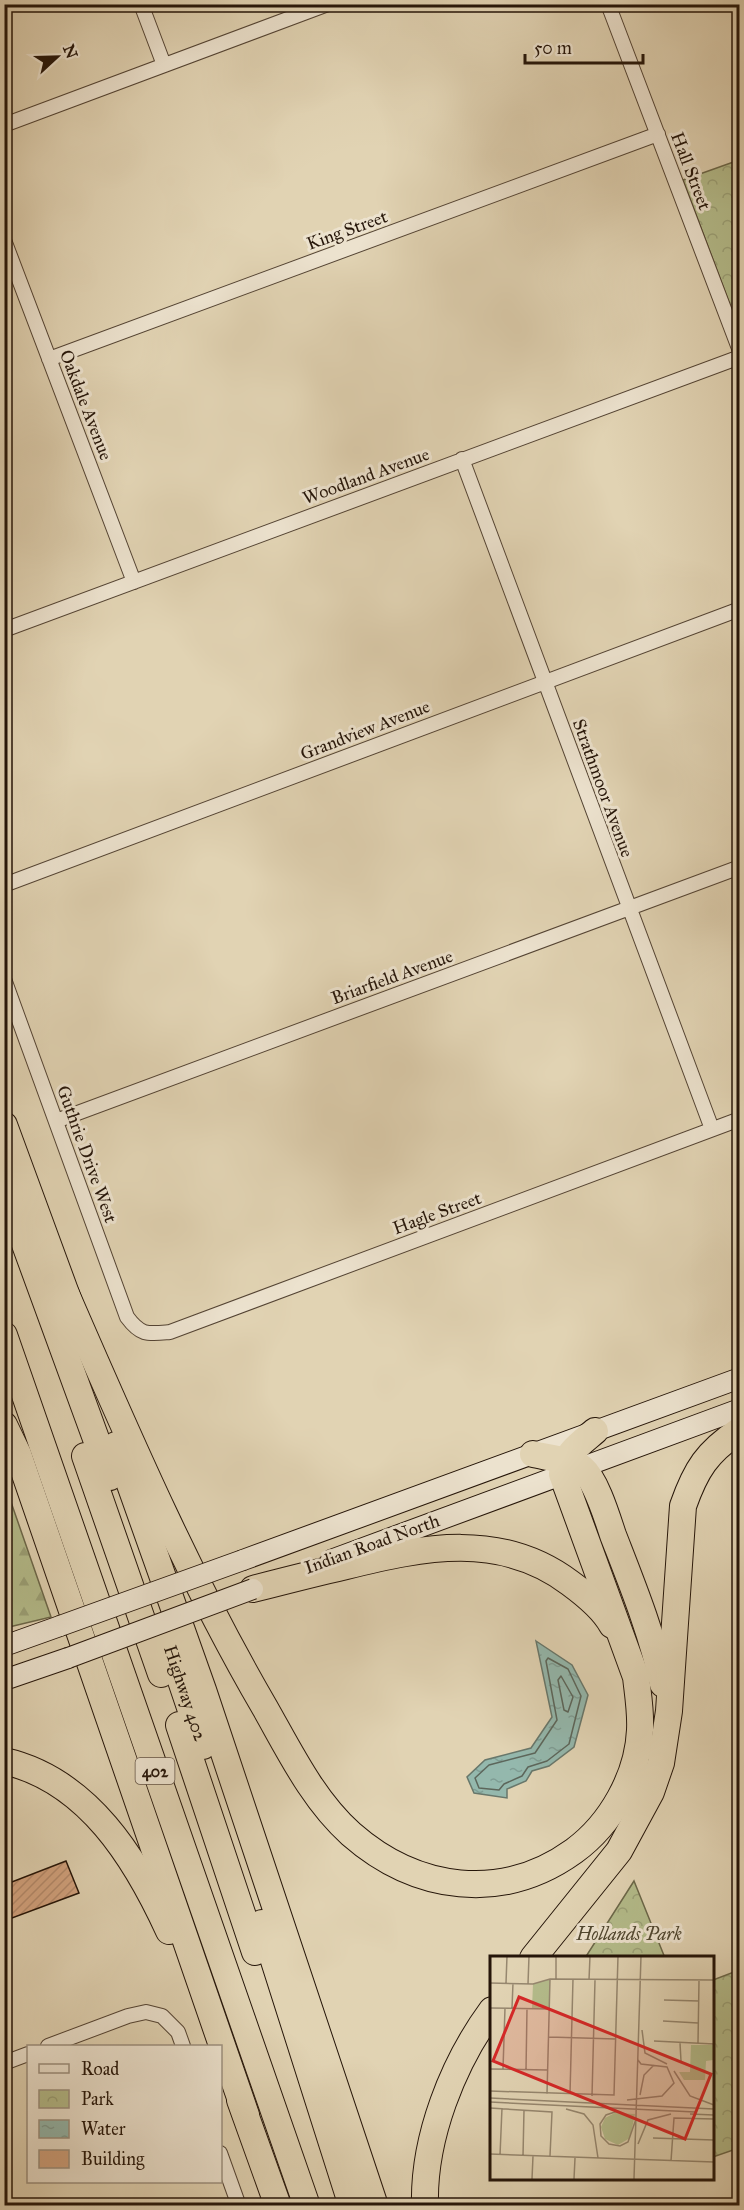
<svg xmlns="http://www.w3.org/2000/svg" width="744" height="2210" font-family="'IM FELL Great Primer',serif">
<defs>
<pattern id="forest-firs" width="22" height="20" patternUnits="userSpaceOnUse" patternTransform="scale(1.5)"><rect width="22" height="20" fill="#b4bc8b"/><path d="M5 1l3.5 6h-7zM16 11l3.5 6h-7z" fill="#9ba177"/></pattern>
<pattern id="park-crowns" width="20" height="18" patternUnits="userSpaceOnUse" patternTransform="scale(1.5)"><rect width="20" height="18" fill="#b4bc8b"/><path d="M2 6a3 3 0 1 1 6 0M12 15a3 3 0 1 1 6 0" fill="none" stroke="#9ba177"/></pattern>
<pattern id="water-ripples" width="26" height="14" patternUnits="userSpaceOnUse" patternTransform="scale(1.5)"><rect width="26" height="14" fill="#94b8ad"/><path d="M2 4q2-2 4 0t4 0M15 11q2-2 4 0t4 0" fill="none" stroke="#7f9d94"/></pattern>
<pattern id="building-hatch" width="6" height="6" patternUnits="userSpaceOnUse" patternTransform="scale(1.5)"><rect width="6" height="6" fill="#d3a480"/><path d="M-1 1l2-2M0 6l6-6M5 7l2-2" fill="none" stroke="#b58c6d"/></pattern>
</defs>
<rect width="100%" height="100%" fill="#e1d3b3"/>
<filter id="stains"><feTurbulence type="fractalNoise" baseFrequency=".00333" numOctaves="4"/><feColorMatrix values="0 0 0 0 .2 0 0 0 0 .09 0 0 0 0 .02 0 0 0 .5 -.17"/></filter>
<radialGradient id="worn" r=".72"><stop offset=".6" stop-color="#630" stop-opacity="0"/><stop offset="1" stop-color="#630" stop-opacity=".3"/></radialGradient>
<path fill="url(#forest-firs)" stroke="#6c684a" stroke-width="1.5" d="M4,1482L51,1617L5,1628H4Z"/>
<path fill="url(#park-crowns)" stroke="#6c684a" stroke-width="1.5" d="M739,160H740L739,329L683,180Z
M634,1881L665,1958H585Z
M739,1970V2148L713,2157V1980Z"/>
<path fill="url(#water-ripples)" stroke="#68776b" stroke-width="1.5" d="M536,1641L572,1665L588,1695L574,1747L549,1766L532,1771L526,1781L507,1789V1798L474,1793L467,1777L485,1760L531,1748L552,1717Z"/>
<g fill="none" stroke-linecap="round" stroke-linejoin="round">
<path stroke="#5c665b" stroke-width="1.5" d="M548,1658L568,1669L581,1696L569,1744L547,1761L528,1767L522,1776L504,1784L499,1790L479,1788L475,1778L489,1765L535,1753L557,1720L546,1661Z
M561,1676L573,1697L568,1712L564,1710L558,1680Z"/>
</g>
<path fill="url(#building-hatch)" stroke="#251509" stroke-width="1.5" d="M66,1861L79,1893L4,1921V1885Z"/>
<g fill="none" stroke-linecap="round" stroke-linejoin="round">
<g stroke="#544434" stroke-width="16">
<path id="street" d="M141,4L164,65
M608,4L740,351
M4,125L328,4
M4,240L134,582
M49,359L658,134
M462,459L712,1129
M4,630L740,357
M4,885L740,609
M4,979L127,1317C141,1336 148,1334 170,1332L740,1119
M56,1121L740,867
M48,2046L128,2016L146,2012L162,2016L178,2032L183,2046
M4,2063L28,2054
M220,2153L239,2206"/>
</g>
<g stroke="#251509" stroke-width="22">
<path id="secondary" d="M243,1560L740,1378
M331,1560L740,1409
M4,1646L60,1626
M4,1680L68,1658"/>
</g>
<g stroke="#251509" stroke-width="28">
<g id="highway">
<path d="M4,1125L72,1310"/>
<path d="M4,1187L110,1477"/>
<path d="M66,1294C127,1434 188,1576 265,1708C290,1752 313,1800 351,1834C416,1891 502,1903 574,1851C611,1824 638,1776 640,1730C641,1712 638,1695 636,1677L562,1474C563,1455 581,1443 595,1431"/>
<path d="M4,1335L307,2206"/>
<path d="M4,1425L18,1454L246,2115"/>
<path d="M116,1445L203,1690L375,2206"/>
<path d="M533,1454C545,1457 573,1460 582,1468C596,1480 607,1517 613,1535C632,1584 652,1633 663,1684"/>
<path d="M85,1456L161,1674"/>
<path d="M253,1589C284,1581 315,1573 346,1566C423,1547 501,1531 570,1583C585,1594 603,1608 612,1625"/>
<path id="s1" d="M168,1642L203,1746"/>
<path d="M179,1725L255,1952"/>
<path d="M4,1761C88,1780 136,1859 169,1931"/>
<path d="M262,1923L352,2206"/>
<path d="M533,1958L619,1851L651,1792L661,1763L669,1711L683,1506C696,1469 707,1452 740,1430"/>
<path d="M240,2100L278,2206"/>
<path d="M425,2206C423,2138 453,2063 492,2010"/>
</g>
</g>
<use href="#street" stroke="#ece2ce" stroke-width="14"/>
<use href="#secondary" stroke="#ece2ce" stroke-width="20"/>
<use href="#highway" stroke="#e1d3b3" stroke-width="26"/>
<g stroke="#251509" stroke-width="22" stroke-linecap="butt">
<path id="secondary-bridge" d="M60,1626L243,1560
M68,1658L253,1589"/>
</g>
<use href="#secondary-bridge" stroke="#ece2ce" stroke-width="20"/>
</g>
<g text-anchor="middle" stroke-width="6" stroke-linejoin="round" paint-order="stroke">
<rect fill="#ece2ce" stroke="#615244" stroke-width="1.5" x="135.5" y="1758" width="39" height="26" rx="4.5"/>
<g font-size="16" font-weight="bold" fill="#251509">
<text x="155" y="1777">402</text>
</g>
<g font-size="18" fill="#251509" stroke="#ece2ce">
<text transform="translate(691 171) rotate(69)" y="6">Hall Street</text>
<text transform="translate(347 230) rotate(-20)" y="6">King Street</text>
<text transform="translate(86 405) rotate(69)" y="6">Oakdale Avenue</text>
<text transform="translate(366 476) rotate(-20)" y="6">Woodland Avenue</text>
<text transform="translate(365 730) rotate(-21)" y="6">Grandview Avenue</text>
<text transform="translate(603 788) rotate(70)" y="6">Strathmoor Avenue</text>
<text transform="translate(392 977) rotate(-20)" y="6">Briarfield Avenue</text>
<text transform="translate(87 1154) rotate(70)" y="6">Guthrie Drive West</text>
<text transform="translate(437 1213) rotate(-20)" y="6">Hagle Street</text>
<text transform="translate(372 1544) rotate(-20)" y="6">Indian Road North</text>
<text dy="6" stroke="none"><textPath href="#s1" startOffset="54">Highway 402</textPath></text>
</g>
<g font-size="18" font-style="italic" fill="#504730" stroke="#ece2ce">
<text x="629" y="1940">Hollands Park</text>
</g>
</g>
<g transform="translate(490 1956)">
<rect width="224" height="224" fill="#e1d3b3"/>
<path d="M125,157L145,158L140,182L128,189L115,183L111,171L115,162Z" fill="#b4bc8b"/>
<path d="M60,23L59,53L42,52L43,28ZM201,89H223V104L216,105L215,124H194L189,116H200Z" fill="#b4bc8b"/>
<path fill="none" stroke="#96876f" stroke-width="1.5" d="M66,23V0M99,24L100,0M0,27L43,28L60,23L224,24M16,27L17,0M38,28L39,0M174,44L209,45M0,52L60,53M22,52L23,27M173,65L208,67M152,74L155,97L177,108M59,81L126,83M164,85L224,88M190,87L191,105M208,87L209,25M0,113L58,114M13,113L15,52M36,114L37,53M184,115L200,140L224,149M0,135L124,139L128,0M57,138L60,23M80,138L83,23M150,139L154,119L164,109M102,140L105,24M0,142L224,153M137,144L172,140L184,127L177,111L151,108L148,104M0,146L205,156M0,152L62,156L60,200M76,153L94,158L103,169L108,202M128,155L116,159L110,168L111,180L119,188L130,190L138,186L146,163M200,158L224,159M163,182L224,184M148,188L158,164L181,158M0,198L224,206M10,199L12,152M33,200L34,154M181,205L184,162L224,163M42,223L43,200M84,223L85,202M144,223L151,0"/>
<path fill="#d62828" fill-opacity="0.15" stroke="#d62828" stroke-width="3" d="M29,41L221,118L195,183L3,105Z"/>
<rect width="224" height="224" fill="none" stroke="#251509" stroke-width="3"/>
</g>
<rect width="744" height="2210" fill="none" stroke="#e1d3b3" stroke-width="24"/>
<rect x="6" y="6" width="732" height="2198" fill="none" stroke="#251509" stroke-width="3"/>
<rect x="12" y="12" width="720" height="2186" fill="none" stroke="#251509" stroke-width="1.5"/>
<rect x="27" y="2045" width="195" height="138" fill="#ece2ce" stroke="#9c907f" stroke-width="1.5"/>
<rect x="39" y="2064" width="30" height="9" fill="#ece2ce" stroke="#9c907f" stroke-width="1.5"/>
<text x="81" y="2075" font-size="18" fill="#251509">Road</text>
<rect x="39" y="2090" width="30" height="18" fill="url(#park-crowns)" stroke="#9c907f" stroke-width="1.5"/>
<text x="81" y="2105" font-size="18" fill="#251509">Park</text>
<rect x="39" y="2120" width="30" height="18" fill="url(#water-ripples)" stroke="#9c907f" stroke-width="1.5"/>
<text x="81" y="2135" font-size="18" fill="#251509">Water</text>
<rect x="39" y="2150" width="30" height="18" fill="#d3a480" stroke="#9c907f" stroke-width="1.5"/>
<text x="81" y="2165" font-size="18" fill="#251509">Building</text>
<g transform="translate(57 57) rotate(68)" stroke="#ece2ce" stroke-width="4.5" paint-order="stroke">
<path d="M0-4.5L10 22L0 15L-10 22Z" fill="#251509"/>
<text y="-9" font-size="16" font-weight="bold" text-anchor="middle" fill="#251509">N</text>
</g>
<path d="M525 54v9h118v-9" fill="none" stroke="#251509" stroke-width="3"/>
<text x="534" y="54" font-size="18" fill="#251509" stroke="#ece2ce" stroke-width="4.5" paint-order="stroke">50 m</text>
<rect width="100%" height="100%" filter="url(#stains)"/>
<rect width="100%" height="100%" fill="url(#worn)"/>
</svg>
